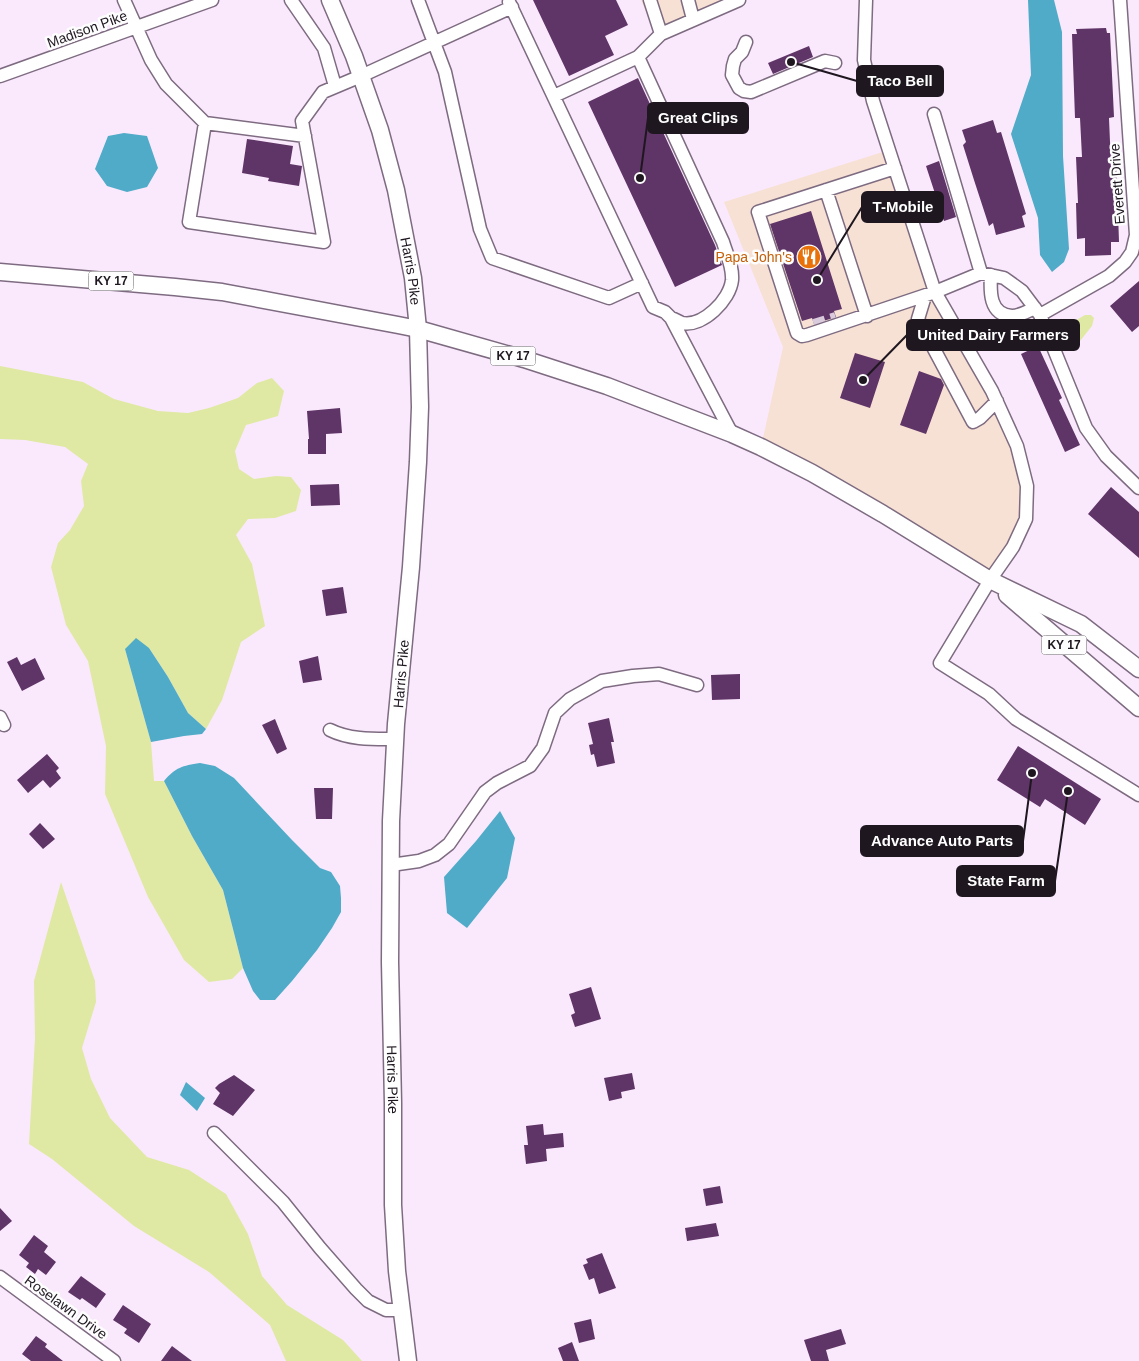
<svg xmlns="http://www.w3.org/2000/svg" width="1139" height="1361" font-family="Helvetica,sans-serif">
<rect width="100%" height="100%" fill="#fae9fd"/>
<path fill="#f7e1d4" d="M641,0H739L658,41Z
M889,150L935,292L1017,446L1026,519L990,580L761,447L783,347L724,202Z"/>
<path fill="#dfe9a3" d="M1085,315H1091L1094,318L1092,326L1080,341L1072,342L1066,333L1071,323Z
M0,366L83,382L114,399L158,411L188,413L209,408L238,398L257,383L272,378L284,391L278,416L246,425L235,451L239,469L254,479L276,476L291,477L301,490L296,511L275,518L248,519L236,535L252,564L265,626L241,642L222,700L206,729L188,713L168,677L149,648L125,649L151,742L154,781H164L192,836L223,890L243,968L232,979L209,982L184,960L148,897L105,794L106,746L88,661L66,625L51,567L58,543L70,530L84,506L81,481L88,464L65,447L25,440L0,439Z
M61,882L95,981L96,1002L82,1048L91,1079L110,1118L147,1157L189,1170L226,1194L248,1234L262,1276L287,1305L343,1340L362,1361H286L270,1325L209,1272L134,1226L52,1159L29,1144L35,1038L34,981Z"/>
<path fill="#4fabc8" d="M1028,0H1054L1062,32L1063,156L1069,249L1064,262L1052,272L1040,255L1038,218L1011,134L1031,75Z
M124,133L147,136L158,168L147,187L127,192L107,186L95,169L108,136Z
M136,638L149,648L168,677L188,713L206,729L202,734L184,736L151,742L125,649Z
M200,763L215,766L234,778L292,840L320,868L331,872L340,886L341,898V912L332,928L317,950L292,981L275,1000H260L253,991L243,968L223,890L192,836L164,781C176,767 182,766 200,763Z
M500,811L515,838L507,878L467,928L447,913L444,877L476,841Z
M186,1082L205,1098L197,1111L180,1095Z"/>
<path fill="#5f3466" d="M533,0H616L628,25L605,36L614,55L569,76Z
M1106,28L1107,33H1110L1114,117L1109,118L1110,142L1111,152L1116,153L1119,242H1111V255L1085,256V238L1077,239L1076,203H1078L1076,157H1082L1080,118H1075L1072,34H1077L1076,29Z
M809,46L813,57L773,74L768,63Z
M638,78L715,245L722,265L675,287L588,102Z
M993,120L997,133L1001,132L1026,214L1022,216L1025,227L996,235L993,223L989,226L974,180L963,145L966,142L962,130Z
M247,139L293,146L290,164L302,166L299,186L268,181L269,178L242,173Z
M939,161L956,217L944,221L926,166Z
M811,211L842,309L834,311L836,317L814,324L812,318L802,321L770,224Z
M1139,281V326L1132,332L1110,306Z
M1038,346L1062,398L1059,400L1080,445L1065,452L1021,354Z
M855,353L885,362L870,408L840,398Z
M919,371L941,379L944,385L926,434L900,425Z
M340,408L342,433L326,434V454H308V439H309L307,411Z
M339,484L340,505L311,506L310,485Z
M1111,487L1139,512V558L1088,514Z
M343,587L347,613L326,616L322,590Z
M318,656L322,680L303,683L299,661Z
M17,657L21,665L35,658L45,679L22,691L7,662Z
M740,674V699L712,700L711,675Z
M609,718L614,742H611L615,763L597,767L594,754L591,755L589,745L593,744L588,723Z
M275,719L287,749L277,754L262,725Z
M1018,746L1101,799L1085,825L1045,799L1040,807L997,780Z
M47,754L59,768L56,771L61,778L50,788L43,780L28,793L17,780Z
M314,788H333L332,819H316Z
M40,823L55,839L43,849L29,834Z
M591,987L601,1019L575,1027L571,1015L575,1013L569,994Z
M632,1073L635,1089L621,1092L622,1098L609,1101L604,1078Z
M234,1075L255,1090L233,1116L213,1104L220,1093L215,1088L219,1084Z
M543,1124L544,1135L563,1133L564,1147L546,1149L547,1161L526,1164L524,1145H528L526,1126Z
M720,1186L723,1203L706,1206L703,1189Z
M0,1208L12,1221L0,1231Z
M716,1223L719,1236L687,1241L685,1228Z
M34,1235L48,1246L44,1252L56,1262L46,1275L38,1269L35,1274L26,1267L29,1263L19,1255Z
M602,1253L616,1288L599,1294L594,1278L589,1280L583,1265L588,1263L586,1259Z
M81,1276L106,1294L96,1308L82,1298L80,1300L68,1292Z
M123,1305L151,1324L139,1343L124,1333L127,1329L113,1320Z
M591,1319L595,1339L579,1343L574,1323Z
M841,1329L846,1344L826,1350L829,1361H811L804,1340Z
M36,1336L47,1344L45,1347L63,1361H31L22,1354Z
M572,1342L579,1361H563L558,1348Z
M172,1346L192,1361H161Z"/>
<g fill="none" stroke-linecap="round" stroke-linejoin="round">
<path stroke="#d9cadc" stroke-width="12" stroke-dasharray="12 6" stroke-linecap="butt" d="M814,325L836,318"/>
<g stroke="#7e6b81" stroke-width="15">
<path id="minor" d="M124,0L151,60L166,84L205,123L189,222L324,242L302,121L323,92L361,76L512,7
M291,0L324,48L335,86
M418,0L445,72L480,229L492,258L609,298L642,283
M650,0L661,34
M688,0L693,19
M866,0L864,60L873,101L935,292L992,391L1017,446L1027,486L1026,519L1013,547L990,580L940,663L989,694L1016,719L1139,795
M509,2L653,307L665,312L671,318L732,434
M746,42L742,52L735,59L733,66L732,75L739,88L744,91L751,92L825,61L835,63
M638,57L723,242C727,255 733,267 732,280C730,300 703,327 682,323C679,322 675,319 671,318
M0,76L212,0
M554,96L638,57L661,34L739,0
M934,114L981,273
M205,123L305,136
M895,168L758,212L797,333L802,336L807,335L935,292L981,273L1004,278L1022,291L1040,315L1086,428L1106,456L1139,488
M826,190L867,316
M991,275C990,291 989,315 1012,316C1020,316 1028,311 1035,308
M925,296L918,319L973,422L980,418L997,401
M1040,315L1109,276L1125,262L1132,252L1136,235L1120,0
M0,717L4,725
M330,730C350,740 374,739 395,739
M391,865L419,861L435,855L449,844L485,792L497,783L530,766L543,748L555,713L570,699L602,681L633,676L659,674L697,685
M214,1133L283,1202L320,1248L356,1289L368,1301L386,1310H402
M0,1277L114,1361"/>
</g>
<g stroke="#7e6b81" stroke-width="19">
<g id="major">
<path id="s1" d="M330,0L354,56L380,130L396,190L413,278L418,329L420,407L418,462L411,567L396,724L391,821L390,962L393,1103V1205L397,1271L408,1361"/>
<path d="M0,272L175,287L222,292L398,325L418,329L524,359L607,386L732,434L761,447L812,473L883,514L990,580L1081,624L1139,669"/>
<path d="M1007,595L1139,708"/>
</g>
</g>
<use href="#minor" stroke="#fff" stroke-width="12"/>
<use href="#major" stroke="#fff" stroke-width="16"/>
</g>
<defs>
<g id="restaurant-disc" transform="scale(1.25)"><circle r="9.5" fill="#e8710a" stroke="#fdfdfd"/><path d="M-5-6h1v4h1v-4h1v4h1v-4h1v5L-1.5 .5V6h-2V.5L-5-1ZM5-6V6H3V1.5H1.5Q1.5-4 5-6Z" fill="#fff"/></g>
</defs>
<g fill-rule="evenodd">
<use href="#restaurant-disc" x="809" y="257"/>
</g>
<g text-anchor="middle" stroke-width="5" stroke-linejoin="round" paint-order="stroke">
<g fill="#fdfdfd" stroke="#625c62" stroke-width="1">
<rect x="88.5" y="271.5" width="45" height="19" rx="4"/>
<rect x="490.5" y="346.5" width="45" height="19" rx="4"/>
<rect x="1041.5" y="635.5" width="45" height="19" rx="4"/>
</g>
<g font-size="12" font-weight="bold" fill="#1f1720">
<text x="111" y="285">KY 17</text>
<text x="513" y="360">KY 17</text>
<text x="1064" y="649">KY 17</text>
</g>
<g font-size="14" fill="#1f1720" stroke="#fdfdfd">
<text transform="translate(87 29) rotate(-20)" y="5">Madison Pike</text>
<text transform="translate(1117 184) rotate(-94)" y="5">Everett Drive</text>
<text dy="5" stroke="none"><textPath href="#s1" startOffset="284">Harris Pike</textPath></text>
<text transform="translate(401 674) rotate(-85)" y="5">Harris Pike</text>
<text dy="5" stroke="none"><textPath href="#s1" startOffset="1094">Harris Pike</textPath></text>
<text transform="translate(66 1307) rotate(36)" y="5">Roselawn Drive</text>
</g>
<g font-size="14" fill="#c56008" stroke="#fdfdfd" text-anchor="end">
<text x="792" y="262">Papa John's</text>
</g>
</g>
<path fill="none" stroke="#1f1720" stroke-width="2" d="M791 62L857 81M640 178L648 118M817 280L862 207M863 380L907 335M1032 773L1023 841M1068 791L1055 881"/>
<g fill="#1f1720" stroke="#fdfdfd" stroke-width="2">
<circle cx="791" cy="62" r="5"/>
<circle cx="640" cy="178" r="5"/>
<circle cx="817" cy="280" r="5"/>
<circle cx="863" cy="380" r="5"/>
<circle cx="1032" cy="773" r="5"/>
<circle cx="1068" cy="791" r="5"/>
</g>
<g fill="#1f1720" stroke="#1f1720" stroke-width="2">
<rect x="857" y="66" width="86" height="30" rx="5"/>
<rect x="648" y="103" width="100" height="30" rx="5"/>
<rect x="862" y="192" width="81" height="30" rx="5"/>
<rect x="907" y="320" width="172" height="30" rx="5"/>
<rect x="861" y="826" width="162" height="30" rx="5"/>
<rect x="957" y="866" width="98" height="30" rx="5"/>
</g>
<g font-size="15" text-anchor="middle" font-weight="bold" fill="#fff">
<text x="900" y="86">Taco Bell</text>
<text x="698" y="123">Great Clips</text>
<text x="903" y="212">T-Mobile</text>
<text x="993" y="340">United Dairy Farmers</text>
<text x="942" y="846">Advance Auto Parts</text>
<text x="1006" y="886">State Farm</text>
</g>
</svg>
